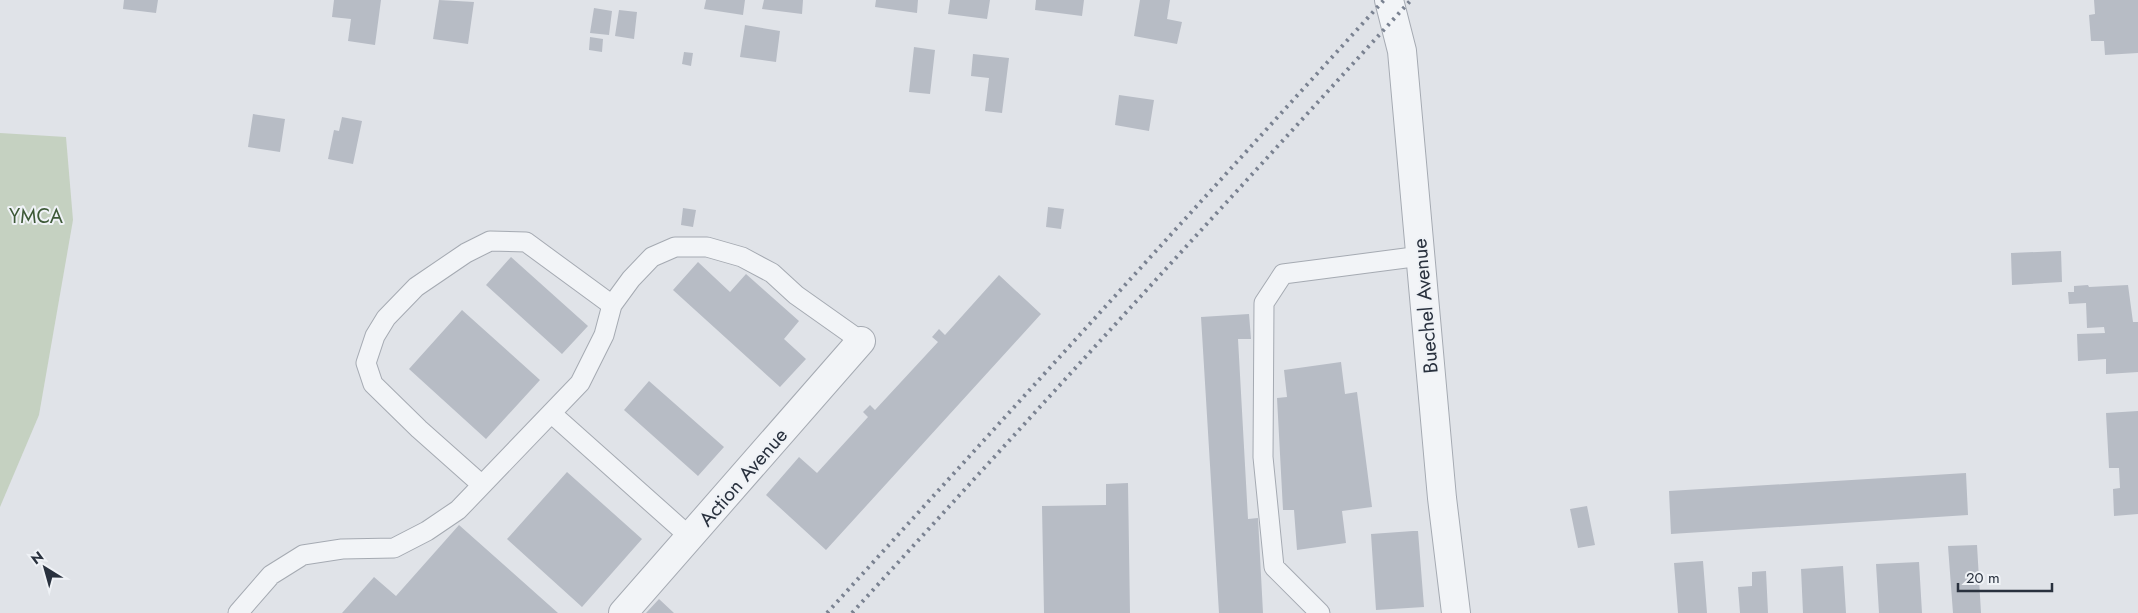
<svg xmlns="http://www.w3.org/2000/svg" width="2138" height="613" font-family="Jost,sans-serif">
<rect width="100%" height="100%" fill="#e0e3e8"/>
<path fill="#c5d1c1" d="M0,133L66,137L73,220L39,415L0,507Z"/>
<path fill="#b7bcc5" d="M124,0H158L156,13L123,9Z
M334,0H381L375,45L348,41L351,19L332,17Z
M439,0L474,2L468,44L433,39Z
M706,0H745L743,15L704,9Z
M764,0H803L802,14L762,9Z
M876,0H918L917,13L875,7Z
M950,0H990L987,19L948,14Z
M1036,0H1084L1082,16L1035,10Z
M1140,0H1170L1167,19L1182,22L1177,44L1134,36Z
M2094,0H2138V53L2105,55L2104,41H2091L2089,15L2095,14Z
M594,8L612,11L609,35L590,33Z
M619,10L637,12L634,39L615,36Z
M745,25L780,31L776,62L740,57Z
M590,37L603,39L602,52L589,50Z
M914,47L935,50L930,94L909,92Z
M684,52L693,53L691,66L682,64Z
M973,54L1009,58L1002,113L985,111L989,78L971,76Z
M1119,95L1154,100L1149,131L1115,125Z
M253,114L285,119L280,152L248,147Z
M342,117L362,121L353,164L328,159L334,130L339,131Z
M1048,207L1064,209L1061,229L1046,227Z
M683,208L696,210L693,227L681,225Z
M2061,251L2062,282L2012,285L2011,253Z
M511,257L588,326L562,354L486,285Z
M698,262L730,292L746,274L799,321L784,339L806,359L780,387L673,290Z
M999,275L1041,314L826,550L766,495L799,457L817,473L868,417L863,412L870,405L875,410L938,342L932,337L939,329L945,335Z
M2088,285L2089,287L2128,285L2133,322H2138V372L2106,374V359L2078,361L2077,334L2105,333L2104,327L2087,328L2086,303L2069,304L2068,292H2074V286Z
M462,310L540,380L486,439L409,369Z
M1249,314L1251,339H1238L1248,519L1258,518L1263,613H1219L1201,317Z
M1341,362L1345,394L1357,392L1372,507L1342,511L1346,543L1297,550L1294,510H1283L1277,398L1287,397L1284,370Z
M649,381L724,447L698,476L624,410Z
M2138,411V514L2114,516L2113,489L2120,488L2119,468H2109L2106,413Z
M567,472L642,539L582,607L507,539Z
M1966,473L1968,515L1671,534L1669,491Z
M1128,483L1130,613H1044L1042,506L1106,505V484Z
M1587,506L1595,545L1578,548L1570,509Z
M459,525L558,613H342L374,577L396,596Z
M1413,531H1418L1424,607L1376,610L1371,534Z
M1977,545L1981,613H1953L1948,546Z
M1703,561L1707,613H1678L1674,563Z
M1919,562L1922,613H1879L1876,564Z
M1843,566L1846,613H1803L1801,569Z
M1766,571L1768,613H1740L1738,587L1752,586V572Z
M659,599L674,613H646Z"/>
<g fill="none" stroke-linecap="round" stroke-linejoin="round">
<g stroke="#a5aab2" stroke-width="21">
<path id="service" d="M551,413L690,537
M482,485L419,429L373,384L366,363L375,336L386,318L416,287L466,253L490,241L526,242L612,305
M238,613L271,575L303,555L342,549L394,548L427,531L458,510L580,383L604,335L612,305L631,279L652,257L675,247H707L742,257L772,273L796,295L861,341
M1320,613L1274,567L1263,457L1264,303L1283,274L1421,256"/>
</g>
<g stroke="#a5aab2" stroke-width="30">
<path id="minor" d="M1389,0L1402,51L1442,498L1456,613
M623,613L861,341"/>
</g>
<use href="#service" stroke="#f2f4f7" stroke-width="19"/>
<use href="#minor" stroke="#f2f4f7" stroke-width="28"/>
<path stroke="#7a8291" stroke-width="4" stroke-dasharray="2.5 5" stroke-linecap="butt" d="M827,613L1384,0
M852,613L1411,0"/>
</g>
<g text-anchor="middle" stroke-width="4" stroke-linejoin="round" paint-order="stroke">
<g font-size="20" fill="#3d5937" stroke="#eff2f6">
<text x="36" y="223">YMCA</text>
</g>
<g font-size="20" fill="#29313e" stroke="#eff2f6">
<text transform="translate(1425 306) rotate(-95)" y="7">Buechel Avenue</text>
<text transform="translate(743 477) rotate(-49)" y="7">Action Avenue</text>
</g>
</g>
<g transform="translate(45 568) rotate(323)" stroke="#eff2f6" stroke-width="4" paint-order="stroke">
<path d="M0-4L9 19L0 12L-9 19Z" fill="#29313e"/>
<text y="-8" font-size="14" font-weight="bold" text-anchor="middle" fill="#29313e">N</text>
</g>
<path d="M1958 583v8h94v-8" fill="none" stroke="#29313e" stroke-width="2.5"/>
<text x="1966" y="583" font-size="15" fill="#29313e" stroke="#eff2f6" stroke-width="4" paint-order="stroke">20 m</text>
</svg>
